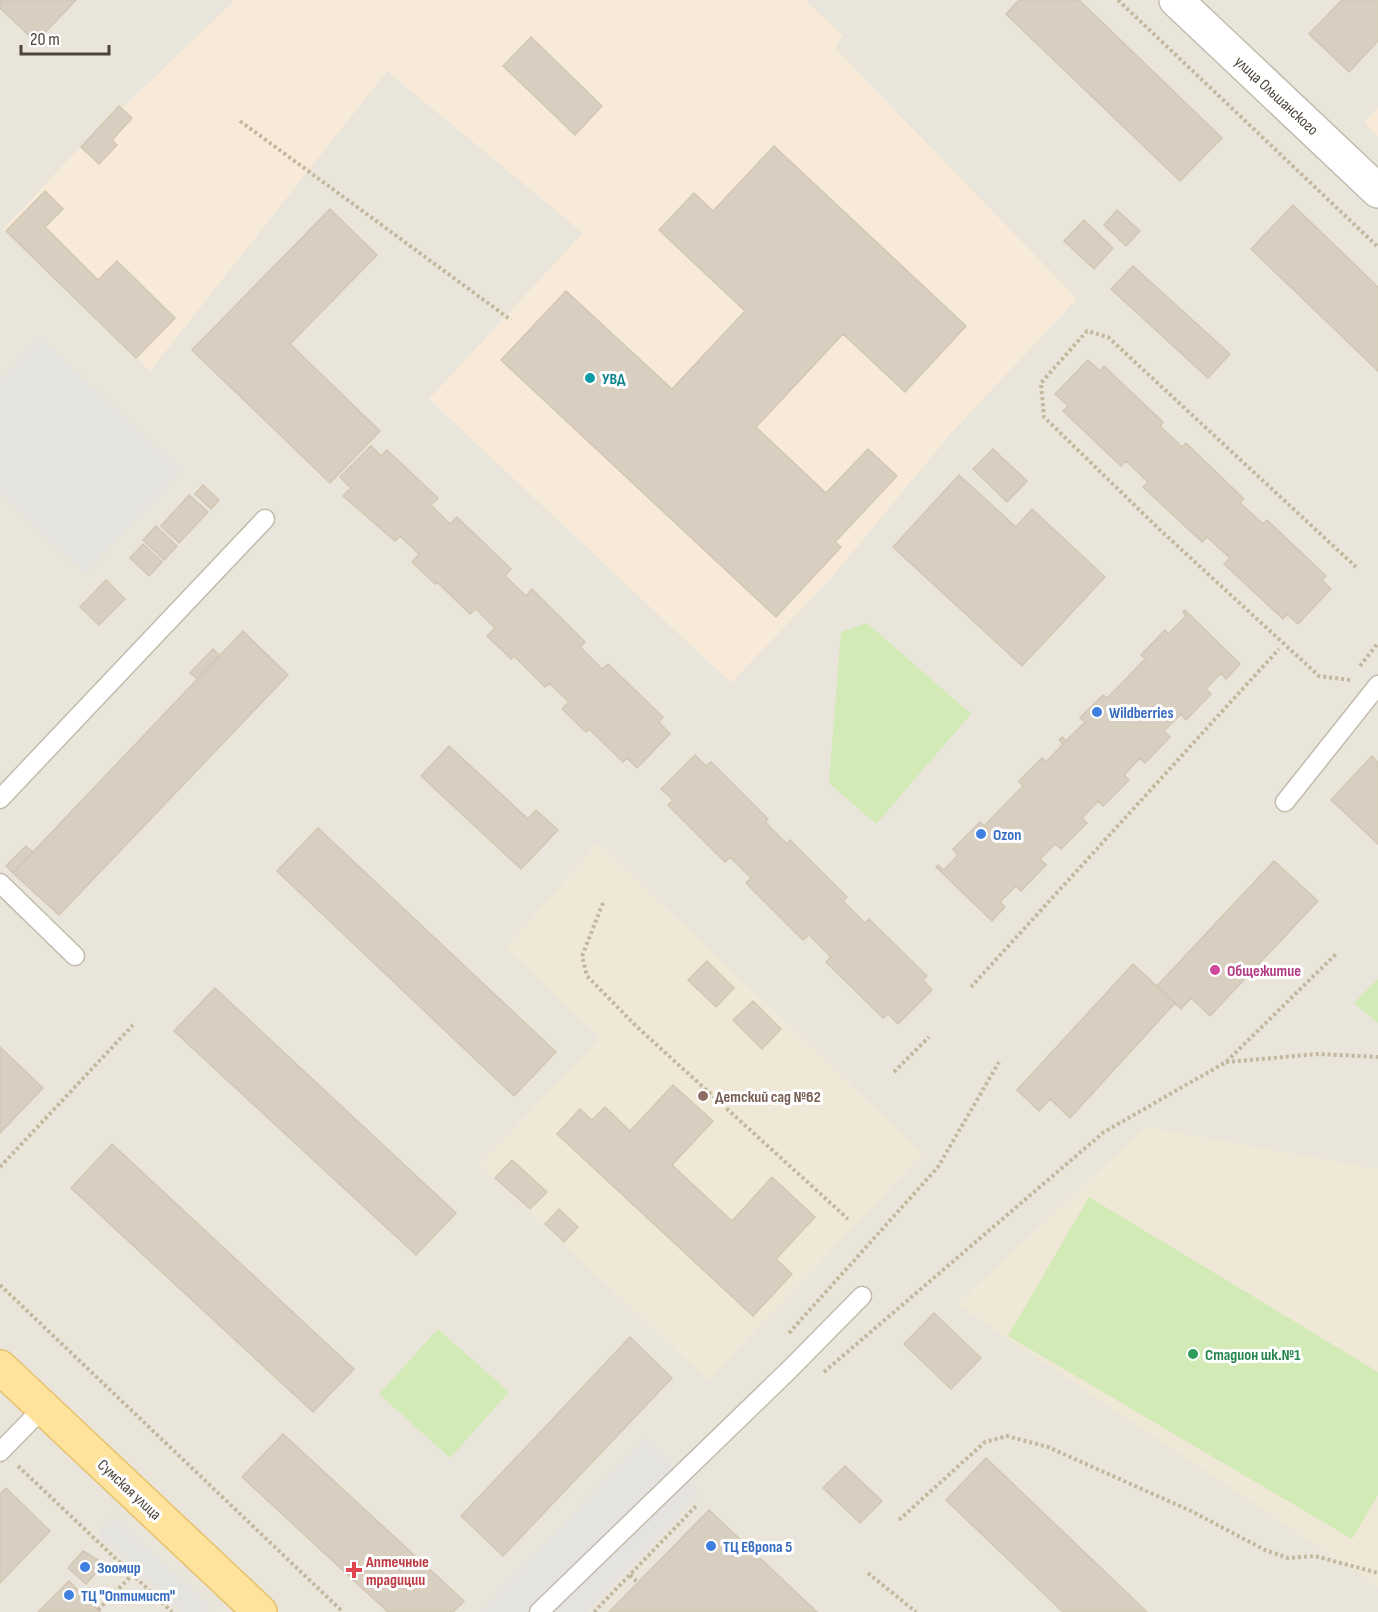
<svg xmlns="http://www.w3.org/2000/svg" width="1378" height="1612" font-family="'Sofia Sans Condensed',sans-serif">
<rect width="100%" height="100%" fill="#f6f3ec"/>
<path fill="#eae5da" d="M0,0H1378V1612H0Z"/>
<path fill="#f7ead8" d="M235,0H805L843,36L835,48L1077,299L952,432L831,578L731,683L429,399L583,233L387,71L150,371L3,229L119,106L122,108Z
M1378,107V136L1364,123Z"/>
<path fill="#efe8d6" d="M598,843L923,1154L708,1380L479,1165L600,1038L506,948Z
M1146,1127L1378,1169V1587L957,1304Z"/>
<path fill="#d2eab5" d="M867,623L971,714L876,824L829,783L841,632Z
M1378,979V1023L1354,1003Z
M1089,1197L1378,1372V1495L1352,1539L1008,1336Z
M438,1329L509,1392L450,1458L379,1394Z"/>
<path fill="#e5e3e0" d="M40,338L181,471L85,573L0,493V380Z
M645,1439L699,1494L586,1612H480Z
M113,1517L211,1607L207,1612H183L98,1533Z"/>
<path fill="#d8cfc1" stroke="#d3c7b4" stroke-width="1.5" d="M0,0H76L36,42L0,8Z
M1019,0H1079L1222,138L1180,181L1006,14Z
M1342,0H1378V41L1349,72L1309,34Z
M531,37L602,106L575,135L503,66Z
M119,106L132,118L112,140L117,145L99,164L81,147Z
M774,146L966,326L905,392L843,334L756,427L826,493L868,449L897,476L835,542L841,547L776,617L501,360L566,291L672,389L745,311L659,230L694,193L713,211Z
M45,191L63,209L45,227L98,280L117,261L175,318L136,358L6,231Z
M1293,205L1378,287V371L1251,249Z
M330,209L377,255L290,344L380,431L330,483L192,350Z
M1117,210L1140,231L1126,246L1104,225Z
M1084,220L1113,248L1094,269L1064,241Z
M1133,266L1230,354L1208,378L1111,289Z
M1088,360L1100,371L1104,366L1163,422L1160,426L1182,447L1186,443L1244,499L1240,503L1263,524L1267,520L1326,576L1322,580L1331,589L1298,624L1287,614L1283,619L1224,564L1230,558L1207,537L1202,542L1143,487L1148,482L1126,461L1121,466L1063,411L1068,406L1055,394Z
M371,446L381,456L387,450L438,498L431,505L450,524L457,517L511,569L505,576L526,596L532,589L585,642L580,647L602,669L608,664L663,717L659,722L670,734L637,768L627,758L623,762L589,729L586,732L562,709L569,702L549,683L545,687L514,656L511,659L487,636L495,628L476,609L470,614L437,582L435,584L412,562L419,554L400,536L395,541L343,496L351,488L340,477Z
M993,449L1027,481L1007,502L973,469Z
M959,475L1016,527L1032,509L1105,577L1022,666L893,547Z
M203,485L219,500L211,509L195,494Z
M189,495L208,512L179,543L161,526Z
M156,526L177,546L164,560L143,540Z
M143,544L162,562L149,576L130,558Z
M106,580L125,599L99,625L80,607Z
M1185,610L1240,664L1226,679L1221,673L1206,689L1211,694L1186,720L1181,714L1164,731L1170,737L1145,763L1140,758L1124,775L1129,780L1103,806L1098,801L1082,818L1087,823L1061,849L1055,844L1040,859L1046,865L1021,891L1016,886L1000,902L1005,907L992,921L936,867L938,865L944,870L958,855L953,849L980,822L984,826L1023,786L1019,781L1042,758L1046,762L1063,744L1059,740L1062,737L1066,741L1085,722L1080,718L1103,695L1107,698L1122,683L1145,659L1141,655L1165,630L1168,634L1186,616L1183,612Z
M243,631L288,675L59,915L13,873Z
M213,649L220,656L197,679L190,673Z
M449,746L528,819L536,810L558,830L521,869L421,776Z
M695,755L706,766L711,762L768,819L765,822L787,844L790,840L847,897L843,901L865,923L869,919L927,976L923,980L932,990L898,1024L888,1014L883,1018L826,962L831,957L809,935L803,940L746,883L751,878L730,857L725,862L668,805L673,800L661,789Z
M1372,756L1378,762V844L1331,800Z
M318,828L556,1052L514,1096L277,871Z
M26,846L33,852L13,873L6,866Z
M1274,861L1318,901L1210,1016L1191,998L1181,1009L1157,986Z
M707,961L734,988L716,1007L688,980Z
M1133,964L1175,1003L1070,1118L1050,1099L1039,1111L1017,1090Z
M215,988L456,1213L416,1255L174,1031Z
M753,1001L781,1029L762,1049L733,1020Z
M0,1047L43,1088L0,1133Z
M673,1085L713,1121L672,1165L732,1221L772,1177L815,1217L776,1259L792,1274L753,1316L557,1134L580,1109L592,1120L605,1107L630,1131Z
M112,1144L354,1369L313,1412L71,1188Z
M512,1160L547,1192L530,1209L495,1178Z
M559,1209L578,1227L564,1242L545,1224Z
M934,1313L981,1358L951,1389L904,1344Z
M630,1337L672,1378L503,1556L461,1516Z
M283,1434L464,1601L453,1612H388L242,1477Z
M986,1458L1147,1612H1063L946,1500Z
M845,1466L882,1501L860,1523L823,1488Z
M6,1488L50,1531L0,1583V1494Z
M709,1510L817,1612H609Z
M83,1551L98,1560L96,1562L101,1567L86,1584L68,1568Z
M69,1581L100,1612H38Z"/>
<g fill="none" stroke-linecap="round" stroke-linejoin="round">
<g stroke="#c2bbae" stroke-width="21">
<path id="service" d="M0,799L265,519
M1285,802L1378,685
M0,883L75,956
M0,1452L43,1408
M539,1612L790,1369L862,1296"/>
</g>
<g stroke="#c2bbae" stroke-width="36">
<path id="minor" d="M1176,0L1378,191"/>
</g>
<g stroke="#e6c16a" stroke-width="36">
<path id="primary" d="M0,1367L260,1612"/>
</g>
<path stroke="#c4b79f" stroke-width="4" stroke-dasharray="3 3" stroke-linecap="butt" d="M1118,0L1378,247
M240,121L511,320
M1360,666L1378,643
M1350,680L1319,676L1158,528L1044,417L1041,383L1087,331L1108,337L1356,567
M603,903L582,956L587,976L636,1026L848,1219
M971,987L1279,649
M1226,1062L1319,1054L1378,1057
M894,1072L929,1037
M0,1167L133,1025
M0,1285L343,1612
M789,1333L938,1167L999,1062
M824,1372L1104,1132L1226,1062L1337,953
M18,1466L172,1612
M899,1520L985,1442L1007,1436L1048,1447L1191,1511L1265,1550L1288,1558L1315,1556L1378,1573
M868,1573L916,1612
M630,1575L638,1583
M98,1610L133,1574
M594,1612L698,1504"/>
<use href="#service" stroke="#fff" stroke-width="18"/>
<use href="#minor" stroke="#fff" stroke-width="33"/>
<use href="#primary" stroke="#ffe39c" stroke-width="33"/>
</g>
<circle fill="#0f9aa8" stroke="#fff" stroke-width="2" cx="590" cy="378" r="6"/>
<g fill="#3f7fe0" stroke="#fff" stroke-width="2">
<circle cx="1097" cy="712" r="6"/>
<circle cx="981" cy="834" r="6"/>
<circle cx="711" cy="1546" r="6"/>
<circle cx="85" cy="1567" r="6"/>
<circle cx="69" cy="1595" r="6"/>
</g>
<circle fill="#d1479c" stroke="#fff" stroke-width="2" cx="1215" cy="970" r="6"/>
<circle fill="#8d6e63" stroke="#fff" stroke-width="2" cx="703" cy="1096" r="6"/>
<circle fill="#2e9e5b" stroke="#fff" stroke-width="2" cx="1193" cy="1354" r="6"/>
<path fill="#e0444e" stroke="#fff" stroke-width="2" d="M351 1561h6v6h6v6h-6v6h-6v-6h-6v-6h6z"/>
<g text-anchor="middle" stroke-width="6" stroke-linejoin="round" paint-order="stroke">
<g font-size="16" fill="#4b4439" stroke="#fff">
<text transform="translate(1277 95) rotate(43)" y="6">улица Ольшанского</text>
<text transform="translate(130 1489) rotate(43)" y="6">Сумская улица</text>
</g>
<g font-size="16" font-weight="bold" fill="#0d838f" stroke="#fff" text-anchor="start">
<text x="602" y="384">УВД</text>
</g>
<g font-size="16" font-weight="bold" fill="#366cbe" stroke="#fff" text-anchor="start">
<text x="1109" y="718">Wildberries</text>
<text x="993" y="840">Ozon</text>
<text x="723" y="1552">ТЦ Европа 5</text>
<text x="97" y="1573">Зоомир</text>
<text x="81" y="1601">ТЦ "Оптимист"</text>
</g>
<g font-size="16" font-weight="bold" fill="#b23c85" stroke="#fff" text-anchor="start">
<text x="1227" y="976">Общежитие</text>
</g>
<g font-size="16" font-weight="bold" fill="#785e54" stroke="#fff" text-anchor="start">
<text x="715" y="1102">Детский сад №62</text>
</g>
<g font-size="16" font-weight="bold" fill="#27864d" stroke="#fff" text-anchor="start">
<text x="1205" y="1360">Стадион шк.№1</text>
</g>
<g font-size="16" font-weight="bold" fill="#be3a42" stroke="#fff" text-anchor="start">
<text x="366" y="1567">Аптечные<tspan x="366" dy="18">традиции</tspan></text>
</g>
</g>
<path d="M21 45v9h88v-9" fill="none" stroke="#4b4439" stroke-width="3"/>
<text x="30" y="45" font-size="18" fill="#4b4439" stroke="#ffffff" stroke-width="4.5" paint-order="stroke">20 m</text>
</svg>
